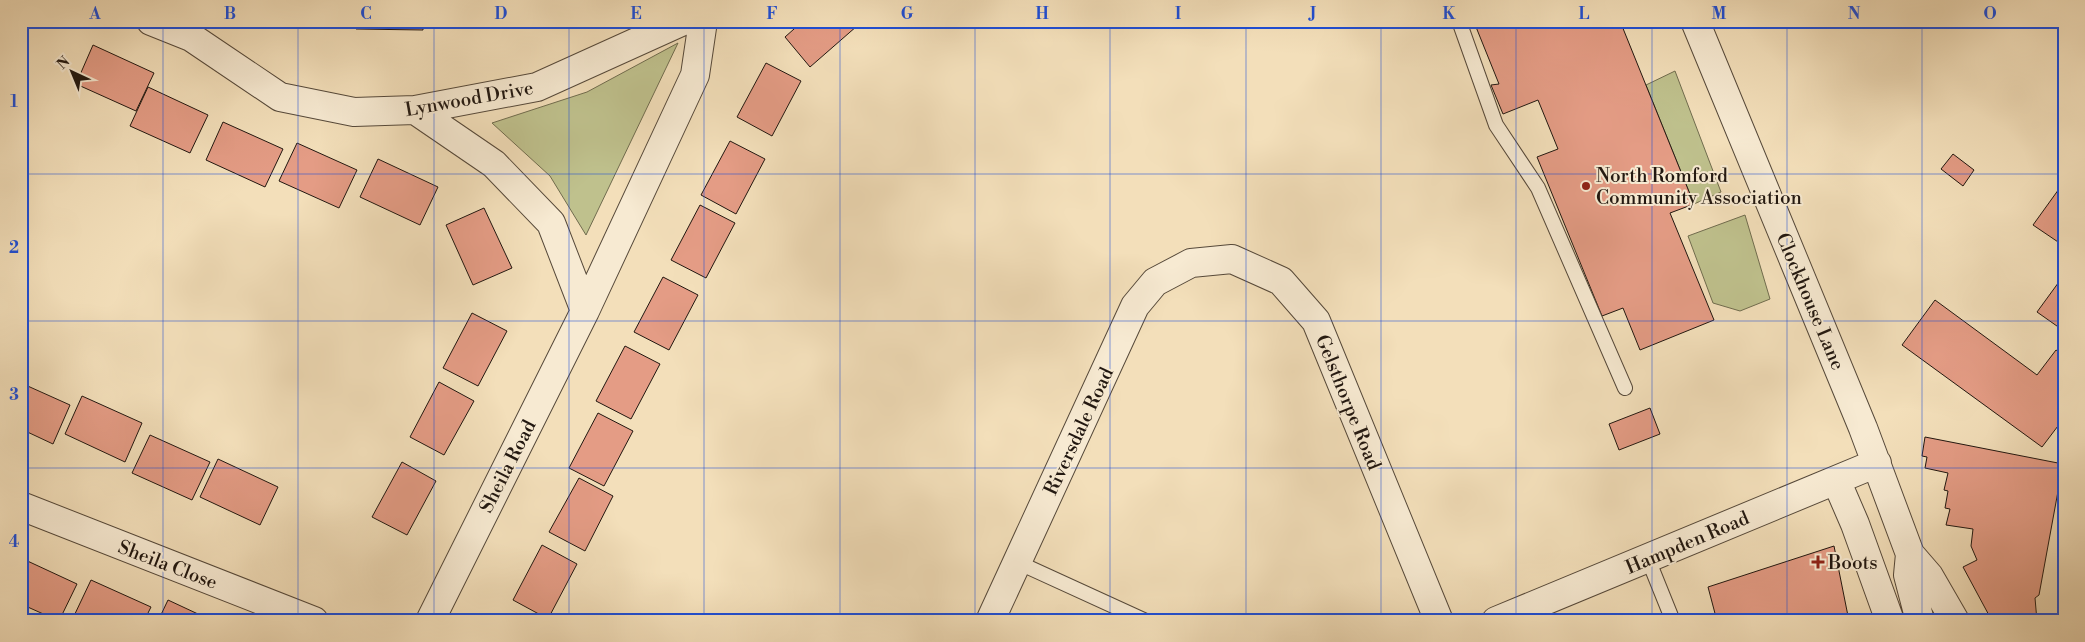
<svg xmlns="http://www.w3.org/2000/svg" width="2085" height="642" font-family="'Libre Bodoni',serif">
<rect width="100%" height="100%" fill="#f3dfba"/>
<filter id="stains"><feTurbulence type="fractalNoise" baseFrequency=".004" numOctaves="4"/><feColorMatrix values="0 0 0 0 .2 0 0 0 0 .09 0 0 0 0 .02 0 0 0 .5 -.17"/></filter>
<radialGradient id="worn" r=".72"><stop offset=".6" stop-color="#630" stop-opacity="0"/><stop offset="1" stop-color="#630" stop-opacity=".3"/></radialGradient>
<path fill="#bfc18d" stroke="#706c4e" d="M678,43L586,235L550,176L492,123L587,92Z
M1675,71L1721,192L1694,204L1646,85Z
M1745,215L1770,299L1740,311L1713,303L1688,236Z"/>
<path fill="#e49c85" stroke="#211710" d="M356,21H423V30L356,29Z
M440,21H471L441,27Z
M803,21H853L857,26L810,67L785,37Z
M1492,21H1620L1694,204L1670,213L1714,320L1640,350L1623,308L1602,316L1537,157L1558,149L1538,100L1503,114L1491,85L1499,84L1476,27Z
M93,45L154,73L136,111L76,84Z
M766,63L801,81L772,136L737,117Z
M148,87L208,115L190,153L130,126Z
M223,122L283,149L265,187L206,160Z
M730,141L765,159L736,214L701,195Z
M297,143L357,170L339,208L279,181Z
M1953,154L1974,170L1963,186L1941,169Z
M378,159L438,187L420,225L360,197Z
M2064,182V246L2033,225Z
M700,205L735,223L706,278L671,260Z
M484,208L512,268L473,285L446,225Z
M2064,275V331L2037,312Z
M663,277L698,295L669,350L634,332Z
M1935,300L2037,375L2056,350L2064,355V418L2042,447L1902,345Z
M472,313L507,331L478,386L443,368Z
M625,346L660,364L631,419L596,401Z
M439,382L474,401L444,455L410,437Z
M21,383L70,405L53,444L21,429Z
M82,396L142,423L125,462L65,434Z
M1650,408L1660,434L1619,450L1609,424Z
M598,413L633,431L604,486L569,468Z
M150,435L210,462L192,500L132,473Z
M1925,437L2063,464L2039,595L2035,598L2037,621L1991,619L1963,567L1977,560L1971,546L1973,529L1946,525L1950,509L1945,508L1948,491L1944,490L1948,473L1925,468L1927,457L1922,456Z
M218,459L278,487L260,525L200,497Z
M402,462L436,481L407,535L372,517Z
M579,478L613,496L585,551L549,532Z
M542,545L577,564L548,619L513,600Z
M1834,546L1849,621H1717L1708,587Z
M21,558L77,584L59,621L21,604Z
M91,580L151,607L144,621H79L73,618Z
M168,600L213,621H158Z"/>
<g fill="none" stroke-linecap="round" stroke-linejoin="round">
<g stroke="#56493a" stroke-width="16">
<path id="service" d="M1459,21L1496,125L1538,188L1625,388
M1648,559L1673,621
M1017,562L1146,621"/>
</g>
<g stroke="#56493a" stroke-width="30">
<path id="minor" d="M151,21L191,37
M180,21L191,37L280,97L354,112L415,110L537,87L683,21
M1695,21L1863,428L1910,554L1929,576L1955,621
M415,110L494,164L551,223L585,311
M1836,480L1855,524L1890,621
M21,506L314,621
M1910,554L1908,575L1920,621
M430,621L585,311L695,75L703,21
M990,621L1135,306L1155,282L1191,263L1232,259L1281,281L1316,321L1439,621
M1496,621L1877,463"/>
</g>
<use href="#service" stroke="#f7ead2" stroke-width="14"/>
<use href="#minor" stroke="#f7ead2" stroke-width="28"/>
</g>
<path fill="none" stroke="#1d4ed8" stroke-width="1" stroke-opacity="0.55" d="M163,21V621M298,21V621M434,21V621M569,21V621M704,21V621M840,21V621M975,21V621M1110,21V621M1246,21V621M1381,21V621M1516,21V621M1652,21V621M1787,21V621M1922,21V621M21,174H2064M21,321H2064M21,468H2064"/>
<g fill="#8f2418" stroke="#f7ead2" stroke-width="2">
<circle cx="1586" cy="186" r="5"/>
<path d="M1815.5 554.5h5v5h5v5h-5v5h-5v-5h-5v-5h5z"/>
</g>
<g text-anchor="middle" stroke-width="4" stroke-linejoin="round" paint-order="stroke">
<g font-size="19" fill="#211710" stroke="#f7ead2">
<text transform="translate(469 98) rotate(-10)" y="7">Lynwood Drive</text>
<text transform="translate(1811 301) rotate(67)" y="7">Clockhouse Lane</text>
<text transform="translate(1349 402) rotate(68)" y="7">Gelsthorpe Road</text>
<text transform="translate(1078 431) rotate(-65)" y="7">Riversdale Road</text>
<text transform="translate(507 466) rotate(-63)" y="7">Sheila Road</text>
<text transform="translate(1687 542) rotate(-23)" y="7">Hampden Road</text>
<text transform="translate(168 564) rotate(21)" y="7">Sheila Close</text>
</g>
<g font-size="19" fill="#211710" stroke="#f7ead2" text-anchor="start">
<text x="1596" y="182">North Romford<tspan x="1596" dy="22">Community Association</tspan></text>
<text x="1828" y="569">Boots</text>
</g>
</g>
<rect width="2085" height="642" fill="none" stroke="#f3dfba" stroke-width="55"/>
<g transform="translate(72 72) rotate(316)" stroke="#f7ead2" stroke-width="4" paint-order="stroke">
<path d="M0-4L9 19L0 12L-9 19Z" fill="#211710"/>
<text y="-8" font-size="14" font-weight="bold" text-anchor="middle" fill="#211710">N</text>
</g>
<rect x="28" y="28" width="2030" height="586" fill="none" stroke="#1d4ed8" stroke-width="2"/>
<g font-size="16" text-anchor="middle" font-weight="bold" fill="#1d4ed8">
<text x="95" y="19">A</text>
<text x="230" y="19">B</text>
<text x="366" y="19">C</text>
<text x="501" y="19">D</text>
<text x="636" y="19">E</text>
<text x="772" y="19">F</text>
<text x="907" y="19">G</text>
<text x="1042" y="19">H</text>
<text x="1178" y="19">I</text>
<text x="1313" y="19">J</text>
<text x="1449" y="19">K</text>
<text x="1584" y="19">L</text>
<text x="1719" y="19">M</text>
<text x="1854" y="19">N</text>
<text x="1990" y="19">O</text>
<text x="14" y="107">1</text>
<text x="14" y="253">2</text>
<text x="14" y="400">3</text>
<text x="14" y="547">4</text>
</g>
<rect width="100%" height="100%" filter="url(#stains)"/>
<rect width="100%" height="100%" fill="url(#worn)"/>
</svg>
